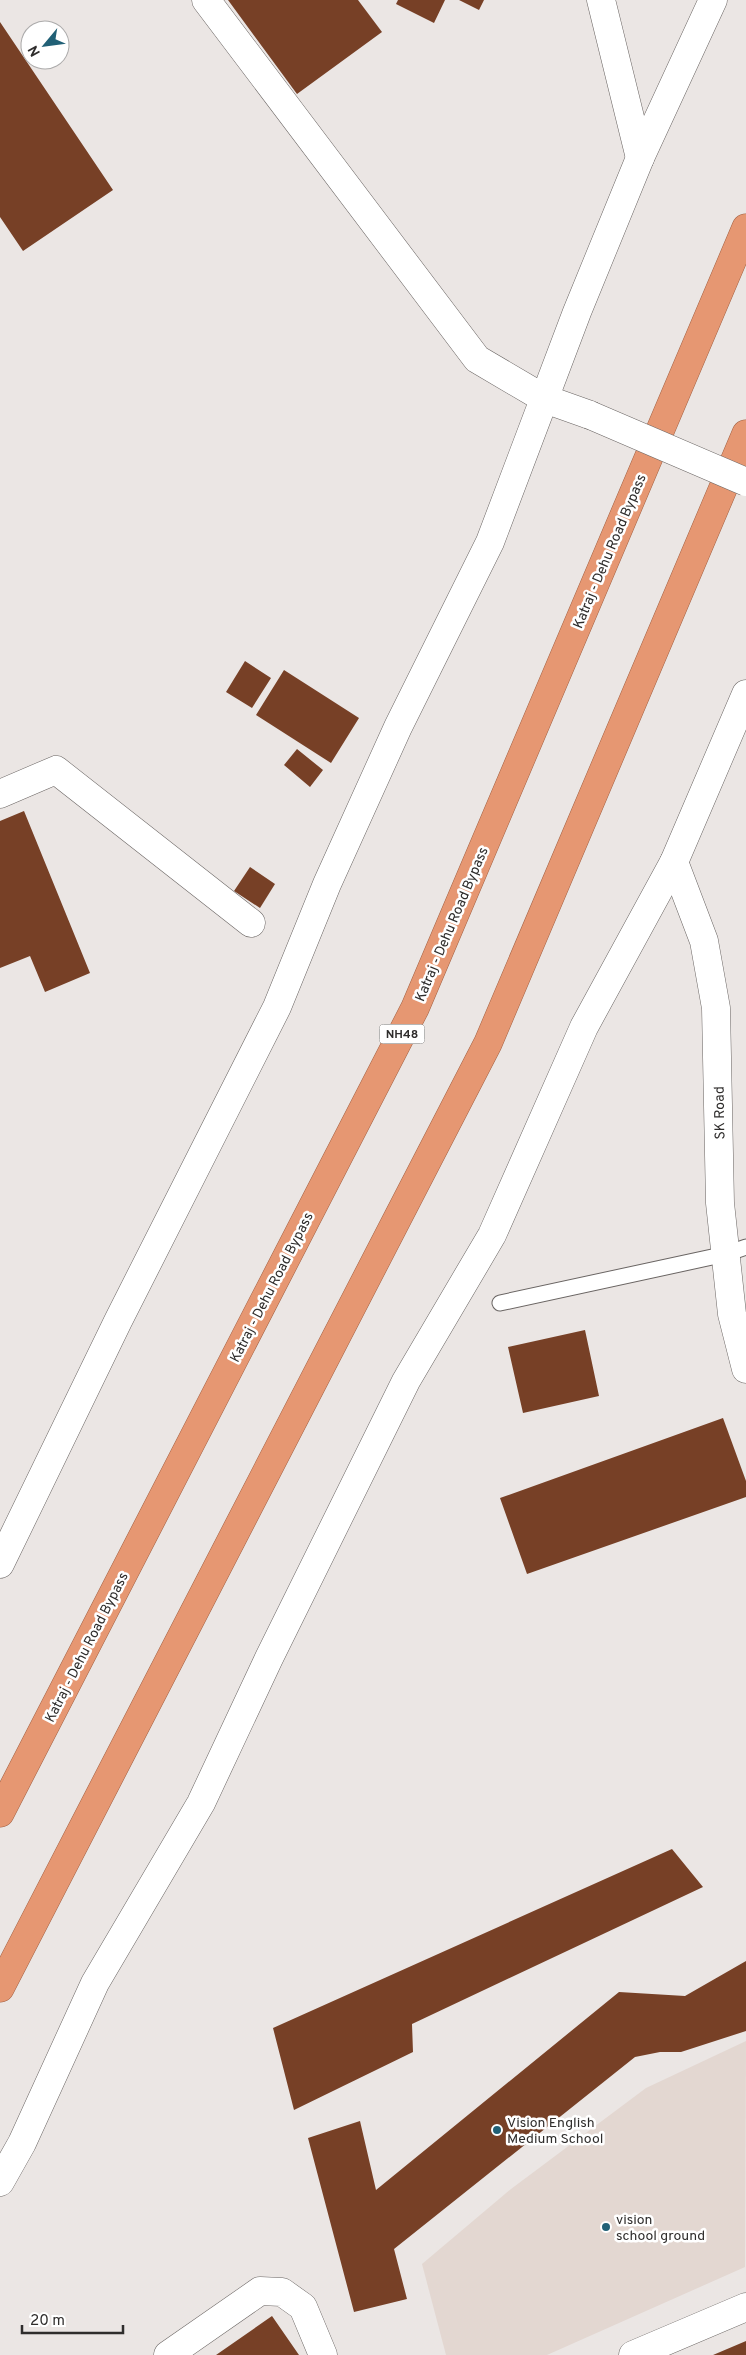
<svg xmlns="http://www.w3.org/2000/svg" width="746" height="2355" font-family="Overpass,sans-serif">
<rect width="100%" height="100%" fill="#ebe6e4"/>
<path fill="#e3d7d1" d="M746,2041L745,2267L547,2355H446L422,2264L511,2189L646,2088Z"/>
<path fill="#774026" d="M228,0H358L382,32L297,94Z
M398,0H445L434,23L396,4Z
M459,0H484L479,10Z
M0,22L113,190L23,251L0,217Z
M245,661L271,678L252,708L226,692Z
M284,670L359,718L331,763L256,715Z
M297,749L323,770L310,787L284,765Z
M24,811L90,973L45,992L30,956L0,968V821Z
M250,867L275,884L260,908L234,891Z
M585,1330L599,1396L523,1413L508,1347Z
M723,1418L746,1481V1497L527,1574L500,1498Z
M672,1849L703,1887L412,2024L413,2052L294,2110L273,2028Z
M746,1961V2031L681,2052H660L635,2057L394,2249L407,2299L354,2312L308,2138L360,2121L376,2190L619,1992L685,1996Z
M272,2316L299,2355H216Z
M746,2341V2355H713Z"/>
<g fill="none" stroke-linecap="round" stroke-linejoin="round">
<g stroke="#6a6563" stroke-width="17">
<path id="service" d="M500,1303L726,1254L746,1247"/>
</g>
<g stroke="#6a6563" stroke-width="29">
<path id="minor" d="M206,0L477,359L545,399L590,415
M601,0L640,158
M0,794L56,770L251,923
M674,862L704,941L716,1008L720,1203L732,1314L746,1369
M168,2355L260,2291L282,2292L303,2307L323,2355
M633,2355L746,2307"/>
</g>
<g stroke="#6a6563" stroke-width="29">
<path id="tertiary" d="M0,1564L118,1321L277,1007L327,884L398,727L490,542L577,312L640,158L713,0
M0,2182L22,2143L95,1983L201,1803L269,1658L406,1381L492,1235L584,1027L674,862L746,694"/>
</g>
<g stroke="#a26143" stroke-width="29">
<path id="trunk" d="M0,1813L415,1008L746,228
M0,1988L488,1043L746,434"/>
</g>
<use href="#service" stroke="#fff" stroke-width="15"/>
<use href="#minor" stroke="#fff" stroke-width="28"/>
<use href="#tertiary" stroke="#fff" stroke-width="28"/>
<use href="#trunk" stroke="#e69772" stroke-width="28"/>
<g stroke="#6a6563" stroke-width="29" stroke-linecap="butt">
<path id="minor-bridge" d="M590,415L746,482"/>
</g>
<use href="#minor-bridge" stroke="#fff" stroke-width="28"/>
</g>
<g fill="#216076" stroke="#fff" stroke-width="2">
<circle cx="497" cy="2130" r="5"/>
<circle cx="606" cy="2227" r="5"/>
</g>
<g text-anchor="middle" stroke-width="5" stroke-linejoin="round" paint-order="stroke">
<rect fill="#fff" stroke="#6d6c6b" stroke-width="1" x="379.5" y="1024.5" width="45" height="19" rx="4"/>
<g font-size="12" font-weight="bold" fill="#2f2d2c">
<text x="402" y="1038">NH48</text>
</g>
<g font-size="14" fill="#2f2d2c" stroke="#fff">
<text transform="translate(609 551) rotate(-67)" y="5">Katraj - Dehu Road Bypass</text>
<text transform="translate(451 924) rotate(-67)" y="5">Katraj - Dehu Road Bypass</text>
<text transform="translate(719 1113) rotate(-91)" y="5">SK Road</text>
<text transform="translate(271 1287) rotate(-63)" y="5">Katraj - Dehu Road Bypass</text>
<text transform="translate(86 1647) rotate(-63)" y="5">Katraj - Dehu Road Bypass</text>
</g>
<g font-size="14" fill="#2f2d2c" stroke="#fff" text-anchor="start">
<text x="507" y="2127">Vision English<tspan x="507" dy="16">Medium School</tspan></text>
<text x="616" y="2224">vision<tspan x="616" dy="16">school ground</tspan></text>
</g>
</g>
<g transform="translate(45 45) rotate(241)"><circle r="24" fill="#ffffff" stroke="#acabab"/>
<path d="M0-4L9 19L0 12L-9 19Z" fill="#216076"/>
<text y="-8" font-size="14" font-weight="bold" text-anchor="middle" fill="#2f2d2c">N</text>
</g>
<path d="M22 2325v8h101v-8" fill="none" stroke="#2f2d2c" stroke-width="2.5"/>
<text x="30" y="2325" font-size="15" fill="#2f2d2c" stroke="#ffffff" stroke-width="4" paint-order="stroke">20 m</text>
</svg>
